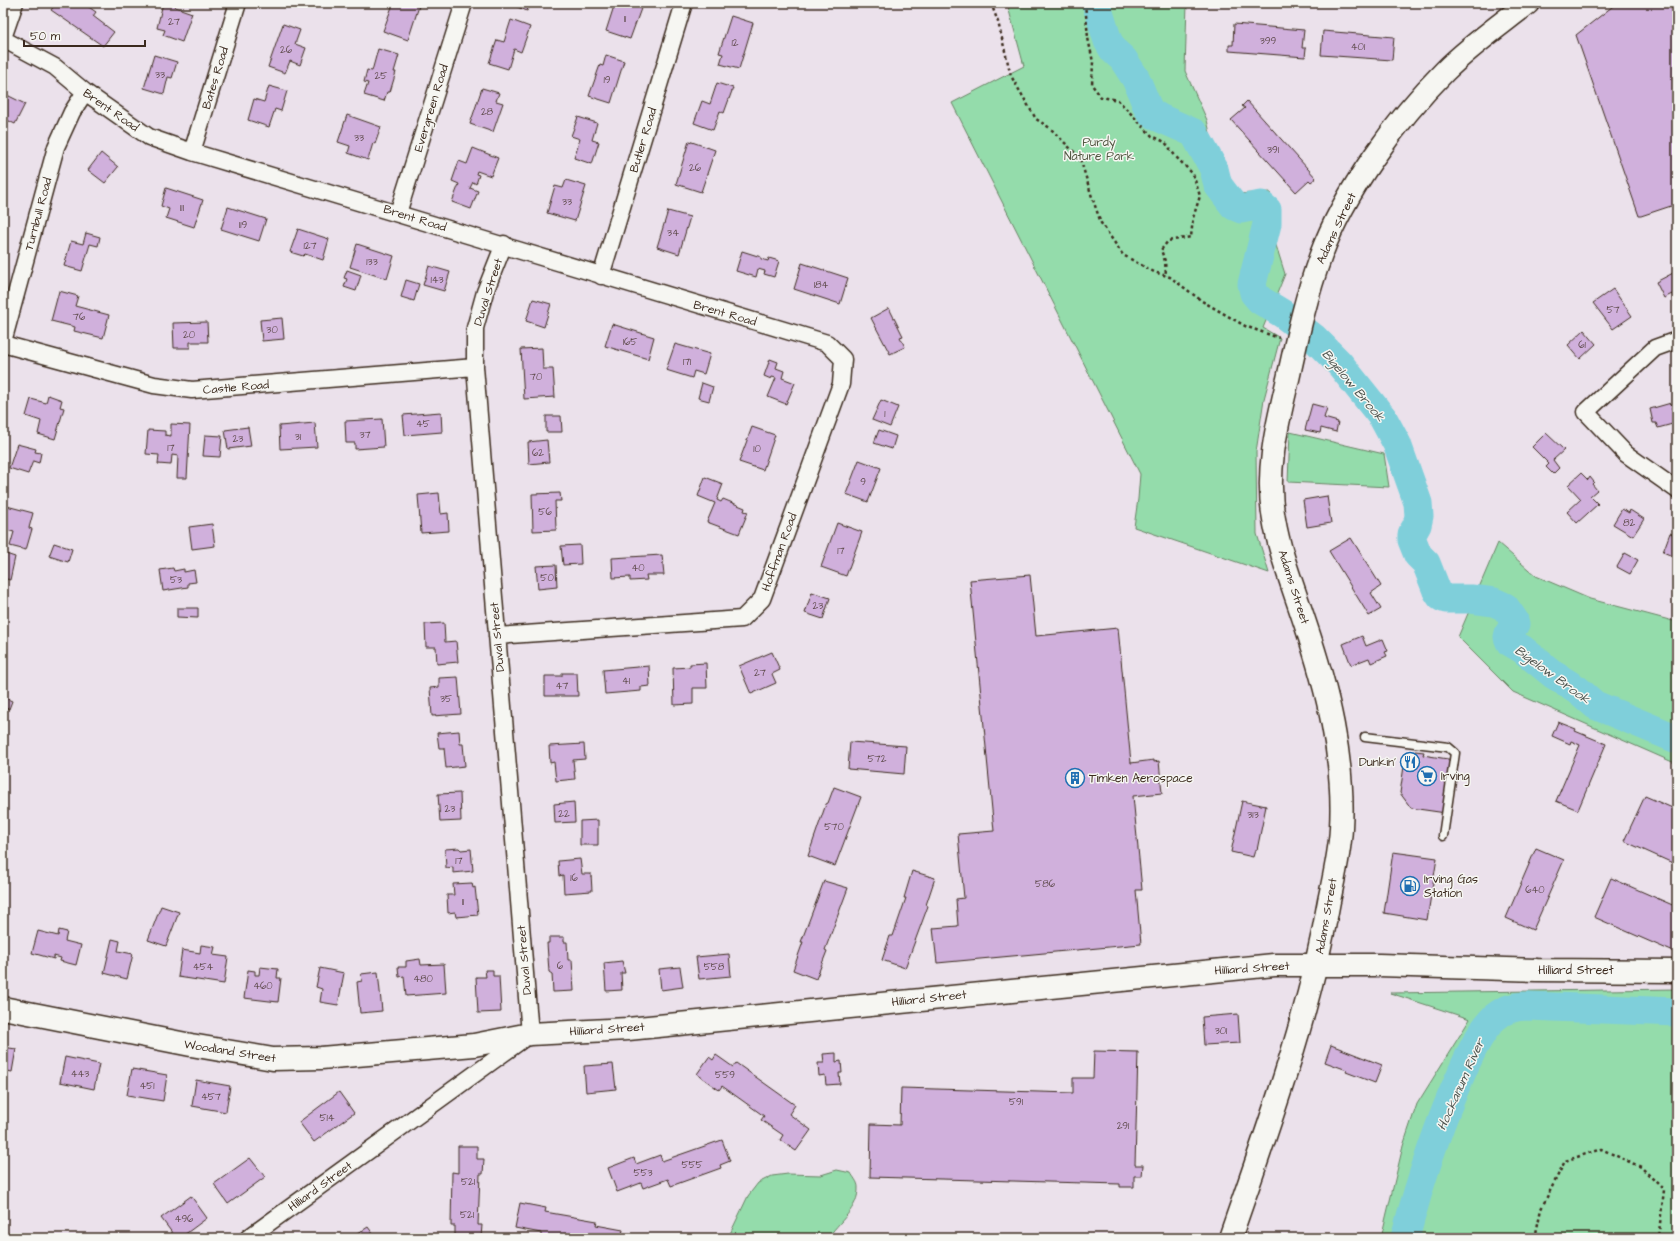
<svg xmlns="http://www.w3.org/2000/svg" width="1680" height="1241" font-family="'Architects Daughter',sans-serif">
<rect width="100%" height="100%" fill="#ebe1eb"/>
<filter id="ink" filterUnits="userSpaceOnUse"><feTurbulence type="fractalNoise" baseFrequency=".025" numOctaves="2"/><feDisplacementMap in="SourceGraphic" scale="8" xChannelSelector="R" yChannelSelector="G"/><feConvolveMatrix kernelMatrix="1 2 1 2 8 2 1 2 1" color-interpolation-filters="sRGB"/></filter>
<g filter="url(#ink)">
<path fill="#94dcab" stroke="#688364" d="M1007,3H1187L1185,71L1207,120L1219,172L1221,193L1236,194L1270,192L1274,214L1275,242L1285,274L1263,328L1280,338L1264,399L1256,452L1257,534L1269,573L1134,527L1138,499L1140,474L952,103L1024,66Z
M1290,432L1384,454L1389,487L1288,482Z
M1498,543L1536,576L1590,599L1677,622V764L1513,692L1458,637Z
M1677,989V1238H1381L1403,1146L1417,1104L1470,1019L1390,993Z
M837,1170L851,1173C853,1177 858,1182 858,1187C859,1209 838,1222 828,1238H728L748,1196L758,1183L772,1176L788,1174L821,1175Z"/>
<g fill="none" stroke-linecap="round" stroke-linejoin="round">
<path stroke="#7fcfda" stroke-width="29" d="M1096,3L1108,41L1114,51L1123,59L1136,79L1147,106L1151,113L1160,118L1194,133L1214,169L1218,185L1234,206L1241,209L1261,205L1267,210V224L1252,284L1254,293L1260,300L1283,314L1314,338L1339,363L1383,418L1397,444L1418,503L1419,516L1417,525L1412,534V540L1418,555L1426,563L1437,591L1441,597L1446,599H1471L1494,602L1505,607L1514,620L1515,624L1509,633L1508,637L1510,642L1522,649L1554,675L1578,690L1595,705L1677,739
M1405,1238C1420,1181 1438,1125 1462,1072C1470,1054 1479,1034 1493,1019C1503,1009 1515,1006 1528,1006L1677,1012"/>
</g>
<path fill="#d0b0dc" stroke="#3b2a1e" d="M56,3H83L96,12L93,16L114,32L103,46L51,10Z
M163,3H176L175,7L192,13L182,42L163,35L165,30L157,28Z
M397,3H420L408,40L383,31L393,4L396,5Z
M508,3H530L527,11Z
M615,3L622,4V3H643L630,39L606,31Z
M1617,3H1677V204L1641,216H1639L1576,35Z
M731,16L753,23L739,69L720,64L723,54L719,53Z
M511,20L530,27L521,52L514,49L508,69L489,63L497,40L504,42Z
M283,24L300,30L295,44L306,48L300,65L290,61L285,73L268,67Z
M1234,24L1304,30L1302,48H1306L1305,57L1229,51V45H1233Z
M1323,31L1394,37L1392,60L1321,55Z
M378,49L399,55L394,72H396L390,92H387L384,101L364,95L368,83L364,82L367,70L372,71Z
M154,55L177,62L172,78L168,77L164,94L144,88Z
M606,55L624,61L611,103L589,96L600,65L603,66Z
M717,83L733,88L724,113L720,111L713,130L694,123L702,101L710,104Z
M269,86L287,91L281,111L275,109L269,127L248,120L254,99L264,102Z
M482,88L499,93L496,101L503,103L493,132L470,124Z
M3,93L25,104L15,124L3,118Z
M1247,101L1316,178L1311,182L1309,180L1296,192L1231,120L1245,108L1242,106Z
M347,115L381,127L375,144L373,143L368,160L348,153L350,146L338,142Z
M578,117L597,123L592,140L599,142L592,164L574,158L580,139L571,136Z
M689,141L715,150L701,192L676,184Z
M473,148L498,158L491,176L477,171L476,174L479,175L476,184L473,182L470,188L478,191L471,209L452,202L459,184L452,181L459,161L467,164Z
M101,153L118,167L105,183L88,170Z
M566,180L586,186L575,221L547,213L555,186L563,188Z
M166,188L203,200L194,227L166,218L169,209L161,206Z
M228,207L266,219L259,241L221,229Z
M668,211L690,217L679,254L657,247Z
M298,229L329,239L323,260L305,254L303,256L290,252Z
M86,233L100,237L98,246L90,244L82,271L64,266L71,241L83,244Z
M357,244L394,256L387,279L350,267Z
M742,251L761,257V259L768,261L769,258L779,261L774,277L764,274L765,271L758,269L756,277L736,271Z
M802,263L848,278L840,304L794,289Z
M429,266L450,272L444,291L423,285Z
M347,270L361,275L356,291L344,287L347,279L344,278Z
M1677,271V298L1674,299L1672,294L1664,298L1656,282Z
M406,280L419,284L414,301L401,297Z
M1613,289L1632,316L1613,329L1593,303Z
M59,291L78,296L75,306L109,315L103,338L74,331L75,327L51,321Z
M533,299L551,304L544,327L526,321Z
M889,308L903,336L900,337L905,347L890,354L871,318Z
M282,318L284,339L262,341L260,320Z
M207,322L208,342H190V348H174L173,323Z
M612,324L654,337L648,359L605,346Z
M1584,330L1596,344L1580,359L1568,345Z
M675,344L710,354L704,374L694,371L692,378L666,370Z
M542,348L543,369H553L555,397L524,399L521,349Z
M770,359L778,362L776,368L784,371L782,378L795,383L786,404L768,397L776,378L772,377L771,379L764,376Z
M702,383L713,387L709,401L698,398Z
M48,395L62,400L60,407L64,408L55,439L38,434L41,421L26,416L31,399L46,403Z
M881,400L898,407L890,427L872,420Z
M1671,403L1676,423L1658,428L1656,423H1653L1650,409Z
M1312,404L1327,408L1324,418L1338,422L1336,432L1321,428L1320,433L1305,430Z
M441,412L442,432L405,435L403,415Z
M546,416H561L562,432H546Z
M382,419L384,447L355,449V443H346L345,421Z
M315,423L317,447L280,449L279,426Z
M171,424L190,425L187,478H177L178,456L172,455L171,465L158,464L159,455L146,454L148,430L165,431V435L171,436Z
M248,427L251,446L228,449L225,430Z
M752,427L775,435L763,470L739,462Z
M879,430L896,436L892,449L874,443Z
M1546,433L1564,450L1553,460L1559,468L1553,474L1546,467L1549,464L1532,447Z
M205,435L222,436L220,457L203,456Z
M547,440L549,462L529,464L528,442Z
M17,444L36,449L35,452L41,453L39,463L33,461L28,474L9,468Z
M859,460L881,468L868,502L846,494Z
M1581,473L1588,480L1590,477L1594,482L1592,484L1597,490L1590,496L1598,504L1577,523L1567,512L1581,499L1568,485Z
M705,477L723,484L717,500L721,502L723,499L745,508L744,511L748,512L739,534L707,522L715,503L698,496Z
M439,493L441,514L448,513L449,531L421,533L418,495Z
M560,493L561,501H555L556,530L533,531L532,494Z
M1327,496L1331,523L1307,527L1303,500Z
M3,505L33,513L29,528L32,529L26,550L10,546L14,532L3,529Z
M1622,509L1629,513L1630,510L1644,519L1633,536L1613,524Z
M837,523L862,532L846,576L821,567Z
M212,524L215,546L192,549L189,527Z
M1670,533L1677,536V558L1663,552Z
M1351,538L1381,586L1371,593L1381,609L1369,616L1329,551Z
M54,543L72,549L68,562L49,556Z
M580,545L581,564L563,565L561,546Z
M3,553L15,557L10,580L3,578Z
M1625,553L1638,560L1630,574L1617,567Z
M662,555L664,575H646L647,580L630,581V577L613,578L612,558Z
M556,565L557,587L538,589L536,566Z
M173,568L174,571L184,569V572L194,570L196,582L188,583V587L163,591L160,570Z
M1030,575L1036,636L1118,628L1131,763L1154,760V762L1159,761L1162,793L1133,796L1142,890H1136L1141,944L937,963L933,928L958,926L956,899L964,898L958,834L994,831L970,580Z
M812,592L830,598L823,619L805,613Z
M177,608H198V618L177,617Z
M444,623L445,642L456,641L458,662L437,664L436,647H426L425,624Z
M1362,636L1366,646L1383,639L1388,651L1385,652L1387,656L1371,663L1369,658L1351,665L1343,644Z
M772,652L780,670L772,674L776,683L751,694L739,666Z
M706,663L707,688H693V704L674,705L673,668L690,667V664Z
M649,666L650,686L641,687V691L605,694L603,670Z
M562,673H577L578,696H545V676H562Z
M458,677L461,714L432,716L430,688L439,687V678Z
M3,697L12,701L9,709L3,707Z
M1558,722L1576,729L1575,731L1606,744L1578,810L1556,801L1580,745L1571,741L1570,744L1552,736Z
M459,731L460,744H463L465,766L446,768L444,748H439L437,733Z
M850,742L906,746L904,774L848,769Z
M584,744L585,759L573,760L575,779L556,781L554,762L550,763L549,746Z
M1415,751L1424,752L1423,755L1454,760L1446,813L1411,808L1400,793L1406,753L1415,754Z
M834,787L861,797L835,866L808,856L826,804L828,803Z
M460,793L461,821L440,822L438,794Z
M1645,796L1677,810V865L1624,841Z
M1242,801L1266,806L1257,850H1255L1253,857L1231,852Z
M574,802L575,822L555,823L554,804Z
M598,820V845H580V821Z
M459,848L461,850L471,849L473,871L453,873V867L446,868L445,849Z
M1536,848L1564,860L1533,930L1506,918Z
M1393,852L1437,858L1427,920L1384,913Z
M580,859L582,874H591L592,891L564,893L563,875L559,876L558,861Z
M912,871L935,878L926,905L928,906L905,968L882,960L890,936H893L906,898H904Z
M1611,878L1677,907V945L1676,953L1594,917Z
M824,881L848,888L825,950L827,951L816,979L793,970L803,942H801Z
M472,883L473,888L475,887L478,915L456,917L455,912L448,913L447,895H454L453,884Z
M161,906L179,912L166,946L148,940Z
M59,930L67,932L65,941L81,945L76,965L60,961L61,958L54,956V959L32,953L38,931L58,936Z
M549,937H564V942H567L568,960H572L574,991L553,992L552,974L549,972L547,943H549Z
M112,939L120,941L118,951L133,954L127,979L104,973Z
M201,945L215,947L213,955L228,957L224,984L178,977L182,950L200,953Z
M729,954L731,976L699,979L696,957Z
M420,959L421,965L444,964L446,993L406,996L404,976L399,977L398,967H406V961Z
M622,961L625,973H621L622,990L606,991L604,963Z
M260,967L278,969L277,978H281L278,1002L244,998L248,970L255,971V975H259Z
M680,967L683,987L661,990L659,969Z
M320,968L344,973L338,1005L320,1002L322,989L316,987Z
M485,970H493V976H499L501,1012L478,1013L476,977H486Z
M378,972L382,1011L360,1013L357,982L362,981L361,974Z
M1238,1014L1240,1043L1204,1045L1202,1017Z
M1331,1045L1382,1065L1375,1083L1346,1072L1347,1070L1325,1062Z
M3,1047L16,1049L12,1072L3,1070Z
M1094,1051L1138,1052L1135,1165H1143L1142,1176H1134V1187H1120V1184L870,1177L871,1124L900,1125L901,1088L1073,1093V1078H1093Z
M836,1053V1062L841,1061L842,1073H839L840,1084L826,1085L825,1075L819,1076L818,1063H824L823,1054Z
M716,1055L733,1067L736,1063L795,1105L789,1114L811,1130L796,1151L780,1140L783,1135L761,1120L764,1116L722,1086L719,1090L697,1074L709,1057L713,1060Z
M65,1057L99,1064L94,1089L60,1082Z
M613,1064L616,1089L586,1092L584,1066Z
M132,1069L167,1075L163,1101L127,1095Z
M196,1080L230,1086L226,1112L192,1106Z
M339,1092L354,1113L314,1142L299,1122Z
M722,1140L730,1161L720,1165L721,1168L671,1186L668,1179L643,1188L641,1183L617,1192L608,1168L634,1158L636,1164L660,1155L662,1161Z
M458,1146H477V1159H484L483,1174H480L478,1225H482L481,1238H455V1226H451L452,1172L458,1173Z
M250,1158L265,1177L228,1204L214,1184Z
M191,1196L207,1218L180,1238H176L161,1218Z
M520,1203L546,1208L545,1212L597,1221L596,1225L623,1230L621,1238H549L541,1237V1233L515,1228Z
M368,1227L376,1238H351Z"/>
<g fill="none" stroke-linecap="round" stroke-linejoin="round">
<g stroke="#3b2a1e" stroke-width="11">
<path id="lane" d="M1365,737L1448,747L1455,753L1443,836"/>
</g>
<g stroke="#3b2a1e" stroke-width="19">
<path id="street" d="M3,38L15,3
M3,39L55,67L85,92L149,137L192,152C404,215 615,280 827,343L843,359L841,384L762,599L742,619L497,636
M192,152L238,3
M398,213L464,3
M601,276L684,3
M1677,340L1655,348L1586,412L1626,454L1677,490
M3,342L56,147L72,112L85,92
M3,344L154,385L192,390L475,367
M248,1238L530,1034L475,367V328L485,292L504,244"/>
</g>
<g stroke="#3b2a1e" stroke-width="25">
<path id="secondary" d="M3,1008L191,1045L273,1059L321,1058L474,1045L530,1034L628,1029L1274,965H1379L1537,970L1677,971
M1230,1238C1268,1128 1309,1017 1329,901C1334,877 1340,852 1341,828C1345,759 1327,688 1305,623C1294,589 1280,555 1274,519C1265,472 1277,425 1288,379C1297,338 1306,296 1321,255C1344,192 1397,119 1445,71C1470,46 1500,25 1528,3"/>
</g>
<path stroke="#3b2a1e" stroke-width="2.5" stroke-dasharray="3 3" stroke-linecap="butt" d="M991,3L998,22L1011,76L1036,119L1050,128L1080,158L1092,197L1101,223L1123,255L1154,272L1170,277L1202,301L1245,326L1279,338
M1085,3L1088,38L1093,62L1092,85L1101,97L1118,100L1152,136L1165,142L1176,157L1193,174L1200,196L1193,218L1191,237L1168,241L1161,250L1165,261L1166,276
M1535,1238L1541,1209L1565,1161L1601,1149L1641,1167L1664,1190L1659,1232L1656,1238"/>
<use href="#lane" stroke="#f6f6f2" stroke-width="8"/>
<use href="#street" stroke="#f6f6f2" stroke-width="16"/>
<use href="#secondary" stroke="#f6f6f2" stroke-width="22"/>
</g>
</g>
<defs>
<g id="restaurant-ring" transform="scale(1)"><circle r="9.5" fill="#f6f6f2" stroke="#1f6fb2" stroke-width="1.5"/><path d="M-5-6h1v4h1v-4h1v4h1v-4h1v5L-1.5 .5V6h-2V.5L-5-1ZM5-6V6H3V1.5H1.5Q1.5-4 5-6Z" fill="#1f6fb2"/></g>
<g id="supermarket-ring" transform="scale(1)"><circle r="9.5" fill="#f6f6f2" stroke="#1f6fb2" stroke-width="1.5"/><path d="M-6-5.5h2.5l.6 2H6L4.5 2H-2.5L-4.4-4H-6ZM-1.5 3.2a1.3 1.3 0 1 0 .1 0ZM3 3.2a1.3 1.3 0 1 0 .1 0Z" fill="#1f6fb2"/></g>
<g id="building-ring" transform="scale(1)"><circle r="9.5" fill="#f6f6f2" stroke="#1f6fb2" stroke-width="1.5"/><path d="M-4-6H4V6H1V3H-1V6H-4ZM-2.5-4.3h1.7v1.8h-1.7ZM.8-4.3h1.7v1.8H.8ZM-2.5-1h1.7V.8h-1.7ZM.8-1h1.7V.8H.8Z" fill="#1f6fb2"/></g>
<g id="fuel-ring" transform="scale(1)"><circle r="9.5" fill="#f6f6f2" stroke="#1f6fb2" stroke-width="1.5"/><path d="M-5.5-6h7V0h2V4h1.3V-2.5L3-4.5l.8-.8L6-3V5H2.5V1h-1V6h-7ZM-4.2-4.7v3.2H.2V-4.7Z" fill="#1f6fb2"/></g>
</defs>
<g fill-rule="evenodd">
<use href="#restaurant-ring" x="1410" y="762"/>
<use href="#supermarket-ring" x="1427" y="776"/>
<use href="#building-ring" x="1075" y="778"/>
<use href="#fuel-ring" x="1410" y="886"/>
</g>
<g text-anchor="middle" stroke-width="3" stroke-linejoin="round" paint-order="stroke">
<g font-size="10" fill="#604c4e">
<text x="625" y="22">11</text>
<text x="174" y="25">27</text>
<text x="1268" y="44">399</text>
<text x="735" y="46">12</text>
<text x="1358" y="50">401</text>
<text x="286" y="53">26</text>
<text x="160" y="78">33</text>
<text x="381" y="79">25</text>
<text x="607" y="83">19</text>
<text x="487" y="115">28</text>
<text x="359" y="141">33</text>
<text x="1273" y="153">391</text>
<text x="695" y="171">26</text>
<text x="567" y="205">33</text>
<text x="182" y="211">111</text>
<text x="243" y="228">119</text>
<text x="673" y="236">34</text>
<text x="310" y="249">127</text>
<text x="372" y="265">133</text>
<text x="437" y="283">143</text>
<text x="821" y="288">184</text>
<text x="1613" y="313">57</text>
<text x="79" y="320">76</text>
<text x="272" y="333">30</text>
<text x="189" y="338">20</text>
<text x="630" y="345">165</text>
<text x="1582" y="348">61</text>
<text x="687" y="365">171</text>
<text x="536" y="380">70</text>
<text x="885" y="417">1</text>
<text x="423" y="427">45</text>
<text x="365" y="438">37</text>
<text x="298" y="440">31</text>
<text x="238" y="442">23</text>
<text x="171" y="451">17</text>
<text x="757" y="452">10</text>
<text x="538" y="456">62</text>
<text x="863" y="485">9</text>
<text x="545" y="515">56</text>
<text x="1629" y="526">82</text>
<text x="841" y="554">17</text>
<text x="638" y="571">40</text>
<text x="547" y="581">50</text>
<text x="176" y="583">53</text>
<text x="818" y="609">23</text>
<text x="760" y="676">27</text>
<text x="626" y="684">41</text>
<text x="562" y="689">47</text>
<text x="446" y="702">35</text>
<text x="877" y="762">572</text>
<text x="450" y="812">23</text>
<text x="564" y="817">22</text>
<text x="1253" y="818">313</text>
<text x="834" y="830">570</text>
<text x="459" y="864">17</text>
<text x="574" y="881">16</text>
<text x="1045" y="887">586</text>
<text x="1535" y="893">640</text>
<text x="463" y="905">11</text>
<text x="560" y="969">6</text>
<text x="203" y="970">454</text>
<text x="714" y="970">558</text>
<text x="423" y="982">480</text>
<text x="263" y="989">460</text>
<text x="1221" y="1034">301</text>
<text x="80" y="1077">443</text>
<text x="725" y="1078">559</text>
<text x="147" y="1089">451</text>
<text x="211" y="1100">457</text>
<text x="1016" y="1105">591</text>
<text x="327" y="1121">514</text>
<text x="1123" y="1129">291</text>
<text x="692" y="1168">555</text>
<text x="643" y="1176">553</text>
<text x="468" y="1185">521</text>
<text x="467" y="1218">521</text>
<text x="184" y="1222">496</text>
</g>
<g font-size="12" fill="#3b2a1e" stroke="#f6f6f2">
<text transform="translate(215 78) rotate(-73)" y="4">Bates Road</text>
<text transform="translate(431 108) rotate(-73)" y="4">Evergreen Road</text>
<text transform="translate(111 110) rotate(35)" y="4">Brent Road</text>
<text transform="translate(643 140) rotate(-73)" y="4">Butler Road</text>
<text transform="translate(38 214) rotate(-75)" y="4">Turnbull Road</text>
<text transform="translate(415 218) rotate(17)" y="4">Brent Road</text>
<text transform="translate(1336 228) rotate(-65)" y="4">Adams Street</text>
<text transform="translate(488 292) rotate(-72)" y="4">Duval Street</text>
<text transform="translate(725 313) rotate(16)" y="4">Brent Road</text>
<text transform="translate(236 387) rotate(-5)" y="4">Castle Road</text>
<text transform="translate(779 552) rotate(-70)" y="4">Hoffman Road</text>
<text transform="translate(1294 587) rotate(72)" y="4">Adams Street</text>
<text transform="translate(497 637) rotate(-95)" y="4">Duval Street</text>
<text transform="translate(1326 916) rotate(-80)" y="4">Adams Street</text>
<text transform="translate(524 960) rotate(-95)" y="4">Duval Street</text>
<text transform="translate(1252 968) rotate(-4)" y="4">Hilliard Street</text>
<text x="1576" y="974">Hilliard Street</text>
<text transform="translate(929 998) rotate(-6)" y="4">Hilliard Street</text>
<text transform="translate(607 1029) rotate(-4)" y="4">Hilliard Street</text>
<text transform="translate(230 1051) rotate(9)" y="4">Woodland Street</text>
<text transform="translate(320 1186) rotate(-36)" y="4">Hilliard Street</text>
</g>
<g font-size="12" fill="#515641" stroke="#f6f6f2">
<text x="1099" y="146">Purdy<tspan x="1099" dy="14">Nature Park</tspan></text>
</g>
<g font-size="12" fill="#3b2a1e" stroke="#f6f6f2" text-anchor="start">
<text x="1396" y="766" text-anchor="end">Dunkin'</text>
<text x="1441" y="780">Irving</text>
<text x="1089" y="782">Timken Aerospace</text>
<text x="1424" y="883">Irving Gas<tspan x="1424" dy="14">Station</tspan></text>
</g>
<g font-size="13" font-style="italic" fill="#4c534d" stroke="#f6f6f2">
<text transform="translate(1354 385) rotate(50)" y="5">Bigelow Brook</text>
<text transform="translate(1553 674) rotate(36)" y="5">Bigelow Brook</text>
<text transform="translate(1460 1084) rotate(-66)" y="5">Hockanum River</text>
</g>
</g>
<rect width="1680" height="1241" fill="none" stroke="#f6f6f2" stroke-width="16"/>
<rect x="8" y="8" width="1664" height="1225" fill="none" stroke="#3b2a1e" stroke-width="1.5" filter="url(#ink)"/>
<path d="M24 40v6h121v-6" fill="none" stroke="#3b2a1e" stroke-width="2"/>
<text x="30" y="40" font-size="12" fill="#3b2a1e" stroke="#f6f6f2" stroke-width="3" paint-order="stroke">50 m</text>
</svg>
